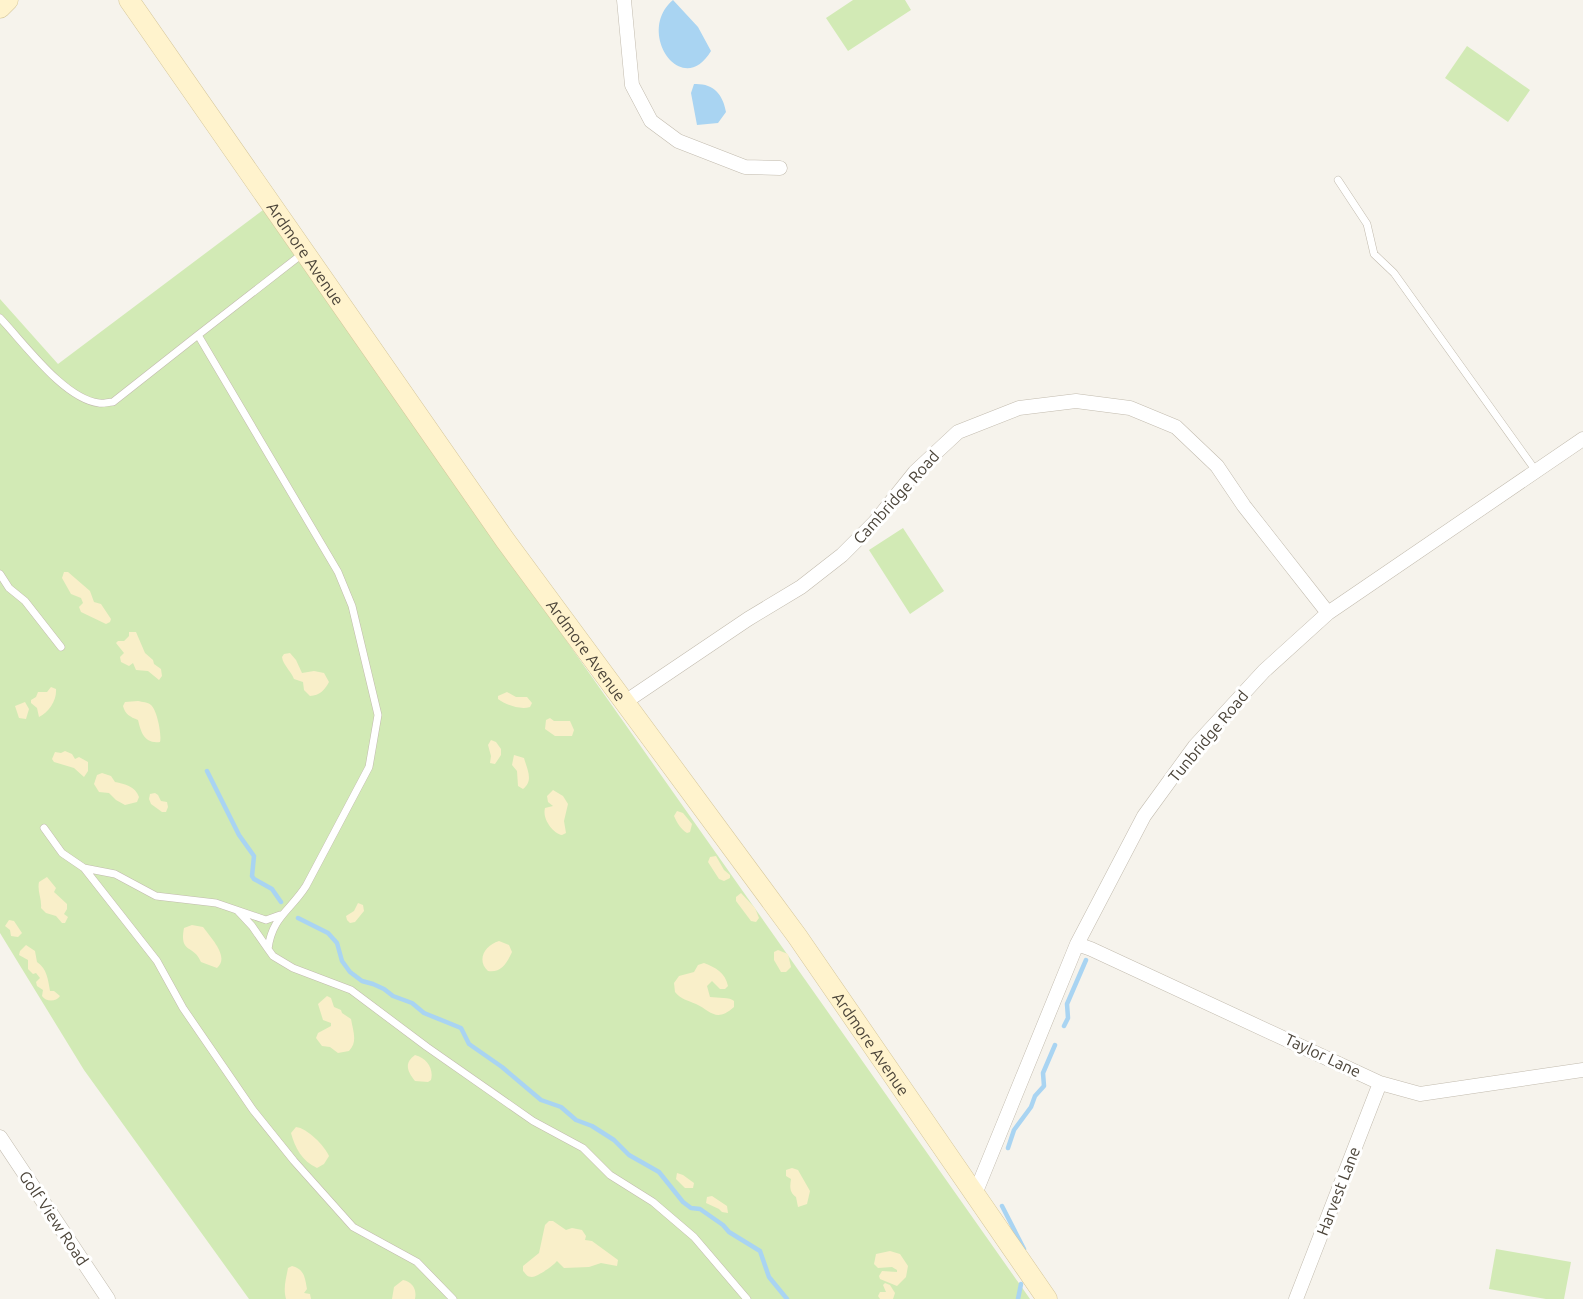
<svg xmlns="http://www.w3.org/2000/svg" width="1583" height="1299" font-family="Ubuntu,sans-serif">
<rect width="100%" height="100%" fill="#f6f3ec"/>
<path fill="#d2eab5" d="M853,0H905L911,10L848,51L826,18Z
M1467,46L1530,90L1508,122L1445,78Z
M263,210L1030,1299H249L84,1070L0,933V299L58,364Z
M903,528L944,591L910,614L869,550Z
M1496,1249L1571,1262L1564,1299H1546L1489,1289Z"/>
<path fill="#f9efc9" d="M64,572H68L90,591L94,602L101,604L111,619L110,622L106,624L81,612L79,607L83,603L81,598L71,594L62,578Z
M129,632H136L145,653L153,660L154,664L161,669L162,676L159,680L148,671L136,670L133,663L129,666L121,662L120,657L124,653L116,643L118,641H124L129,636Z
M290,653L296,660L302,673L314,671L324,673L329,682C324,691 320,695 310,696L304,690L303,682L294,679C291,671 283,665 282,657L284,654Z
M51,687L56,689C57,700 49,712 39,717L37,708L31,703V700L36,697L38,692H47Z
M507,692L516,697H527L532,703L530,707C520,710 506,705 498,699V696Z
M138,701C142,702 148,702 151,705C157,710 162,735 160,742C144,744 141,732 138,720C130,717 125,714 123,706L125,702Z
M25,702L29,709L26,719L19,718L15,706Z
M550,718L554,721H570L574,730L572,736H555L545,729L546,720Z
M491,740L496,742L501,749V755L495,764L490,763L491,756L488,745Z
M65,751L72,754L75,759L79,757L88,762V771L84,777L74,768L54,762L52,759L55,752L61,753Z
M514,755L524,758C527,769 534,781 523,789L518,786L517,771L512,765Z
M102,773L111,776L115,782C125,784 135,786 139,797L137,802L125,805L116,800L109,793L99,792L94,784L97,775Z
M553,790L563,796L568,804L564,821L566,833L562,835C553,833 542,819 545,808L553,806L548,802L547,796Z
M155,793L158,795L161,801L167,802L168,807L166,812H162L151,804L149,799L150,794Z
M677,811L683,813L692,824L690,832L687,833C681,829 677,823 674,816Z
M716,856L724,870L730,875V878L724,881L719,879L708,862L710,857Z
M47,877L56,888L54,892L67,904V909L64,914L68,917L65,923H62L56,916L46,913L41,908C42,899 37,891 39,882Z
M741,893L755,908L759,918L756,922L751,921L736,901V897Z
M358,903L363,905L364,911L355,922L350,923L347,920L346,916L354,911Z
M9,920L14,921L22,933L18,937L11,936L10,930L5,926Z
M192,925L203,927C211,938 230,957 217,968L201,962C194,944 179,954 184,928Z
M499,941L509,945L512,952C507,963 501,973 488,971C476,960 485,945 499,941Z
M26,945L35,951L37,962C47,969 48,979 50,991H54L60,996C56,1002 46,1002 42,996L43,990L37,986L36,982L40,978L36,973L33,974L28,969V960L19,955L20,951Z
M778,950L788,954L791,967L786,972H781L774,960V952Z
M704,963C716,968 725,972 728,986L725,989H720L712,981L707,986L710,997C718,998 730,997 734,1001V1007C716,1023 711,1011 696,1004C687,1000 682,1000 675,992L674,983L679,976L694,972L698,965Z
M327,996L331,998L334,1007L341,1010L342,1013L351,1019C353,1031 358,1042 349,1051L338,1053L330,1047L322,1046L316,1038L318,1033L331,1026V1023L323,1020L318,1004Z
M415,1055C427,1058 434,1069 431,1080L428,1082L415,1081C407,1071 404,1063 415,1055Z
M296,1127C307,1128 325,1146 329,1156L324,1164L317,1168C302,1161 295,1148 291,1133Z
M792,1168L798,1170L810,1191L807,1204L798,1207L796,1197C789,1192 790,1186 791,1179L786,1176V1170Z
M677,1173L683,1175L694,1183L693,1188H685L676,1179Z
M712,1196L727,1206L728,1213L722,1212L719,1209L706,1203L707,1197Z
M549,1221H553L566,1230L572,1228L582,1230L586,1236L585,1240L592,1241L618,1260L617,1266L601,1263L589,1267L564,1268L557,1261C553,1266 537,1277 532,1277C527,1277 526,1274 523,1271V1266L539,1253L545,1225Z
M890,1251L900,1254L908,1266L906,1277L897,1286L880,1279L879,1276L882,1271L897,1272V1270L892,1267L878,1268L874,1264L876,1254Z
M292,1266C304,1269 305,1277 307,1289L304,1293L310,1294L311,1299H286C283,1288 286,1279 288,1268Z
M403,1280C413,1282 417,1290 415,1299H392L394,1287Z
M885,1283L890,1285L895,1293L893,1299H880L878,1296L880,1292H886L883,1285Z"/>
<path fill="#a9d4f2" d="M673,0L698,27L711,51C682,100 635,32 673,0Z
M694,84C713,83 723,94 726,112L718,123L697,125L691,93Z"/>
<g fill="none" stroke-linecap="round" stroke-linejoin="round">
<path stroke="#a9d4f2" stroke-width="4.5" d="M207,771L239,835L254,856L252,876L254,879L272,889L281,902
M298,918L328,933L337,943L342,961L350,972L362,981L373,984L384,989L393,996L412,1003L424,1013L461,1028L469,1044L502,1067L541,1100L561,1107L576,1120L592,1126L614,1140L629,1155L659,1172L683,1202L691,1208L700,1209L723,1225L729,1232L760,1251L769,1277L787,1299
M1064,1026L1068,1018L1067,1004L1086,960
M1008,1148L1014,1130L1031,1107L1035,1096L1044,1086L1043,1073L1055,1045
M1002,1206L1024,1249
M1018,1299L1021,1284"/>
<g stroke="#c2bbae" stroke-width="8">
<path id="lane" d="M1338,180L1367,224L1374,254L1394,273L1536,471
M297,258L198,335L338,572L352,606L378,715L369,767L306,886C290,911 272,917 268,949L273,956L293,968L351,990L427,1047L533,1121L583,1148L610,1175L653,1202L694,1237L747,1299
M0,318C24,343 64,399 99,403C103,404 108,402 113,402L198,335
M0,574L9,588L25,601L61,647
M44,828L62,853L84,868L115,874L156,896L216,903L266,920L280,915
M84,868L157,961L183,1008L253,1110L294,1161L353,1227L417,1262L453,1299
M238,911L252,926L268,949"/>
</g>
<g stroke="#c2bbae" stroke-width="15">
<path id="street" d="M624,0L632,85L651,121L678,141L745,167L780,168
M625,702L748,619L801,587L842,555L875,522L915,472L958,432L1019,408L1076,401L1130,408L1176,427L1217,466L1244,506L1328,613
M1077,944L1091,949L1380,1083L1420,1094L1583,1070
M0,1137L108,1299
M975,1194L1077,944L1144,816L1195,746L1264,671L1328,613L1583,439
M1296,1299L1380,1083"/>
</g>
<g stroke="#d6c79b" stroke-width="21">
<g id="secondary">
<path id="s1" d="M129,0L505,540L797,936L1047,1299"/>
<path d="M0,8L8,0"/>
</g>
</g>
<use href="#lane" stroke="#fff" stroke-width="7"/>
<use href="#street" stroke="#fff" stroke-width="14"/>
<use href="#secondary" stroke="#fff3cd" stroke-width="20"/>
</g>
<g text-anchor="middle" stroke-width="6" stroke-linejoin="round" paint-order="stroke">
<g font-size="16" fill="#4b4439" stroke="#fff">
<text dy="6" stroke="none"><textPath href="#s1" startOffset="309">Ardmore Avenue</textPath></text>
<text transform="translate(896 497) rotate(-48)" y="6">Cambridge Road</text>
<text dy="6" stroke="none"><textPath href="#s1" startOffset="795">Ardmore Avenue</textPath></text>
<text transform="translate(1208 736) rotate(-50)" y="6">Tunbridge Road</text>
<text dy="6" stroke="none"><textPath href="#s1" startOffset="1281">Ardmore Avenue</textPath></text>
<text transform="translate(1323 1055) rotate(25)" y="6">Taylor Lane</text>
<text transform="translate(1338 1191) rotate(-69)" y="6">Harvest Lane</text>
<text transform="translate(54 1218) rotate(56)" y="6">Golf View Road</text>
</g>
</g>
</svg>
